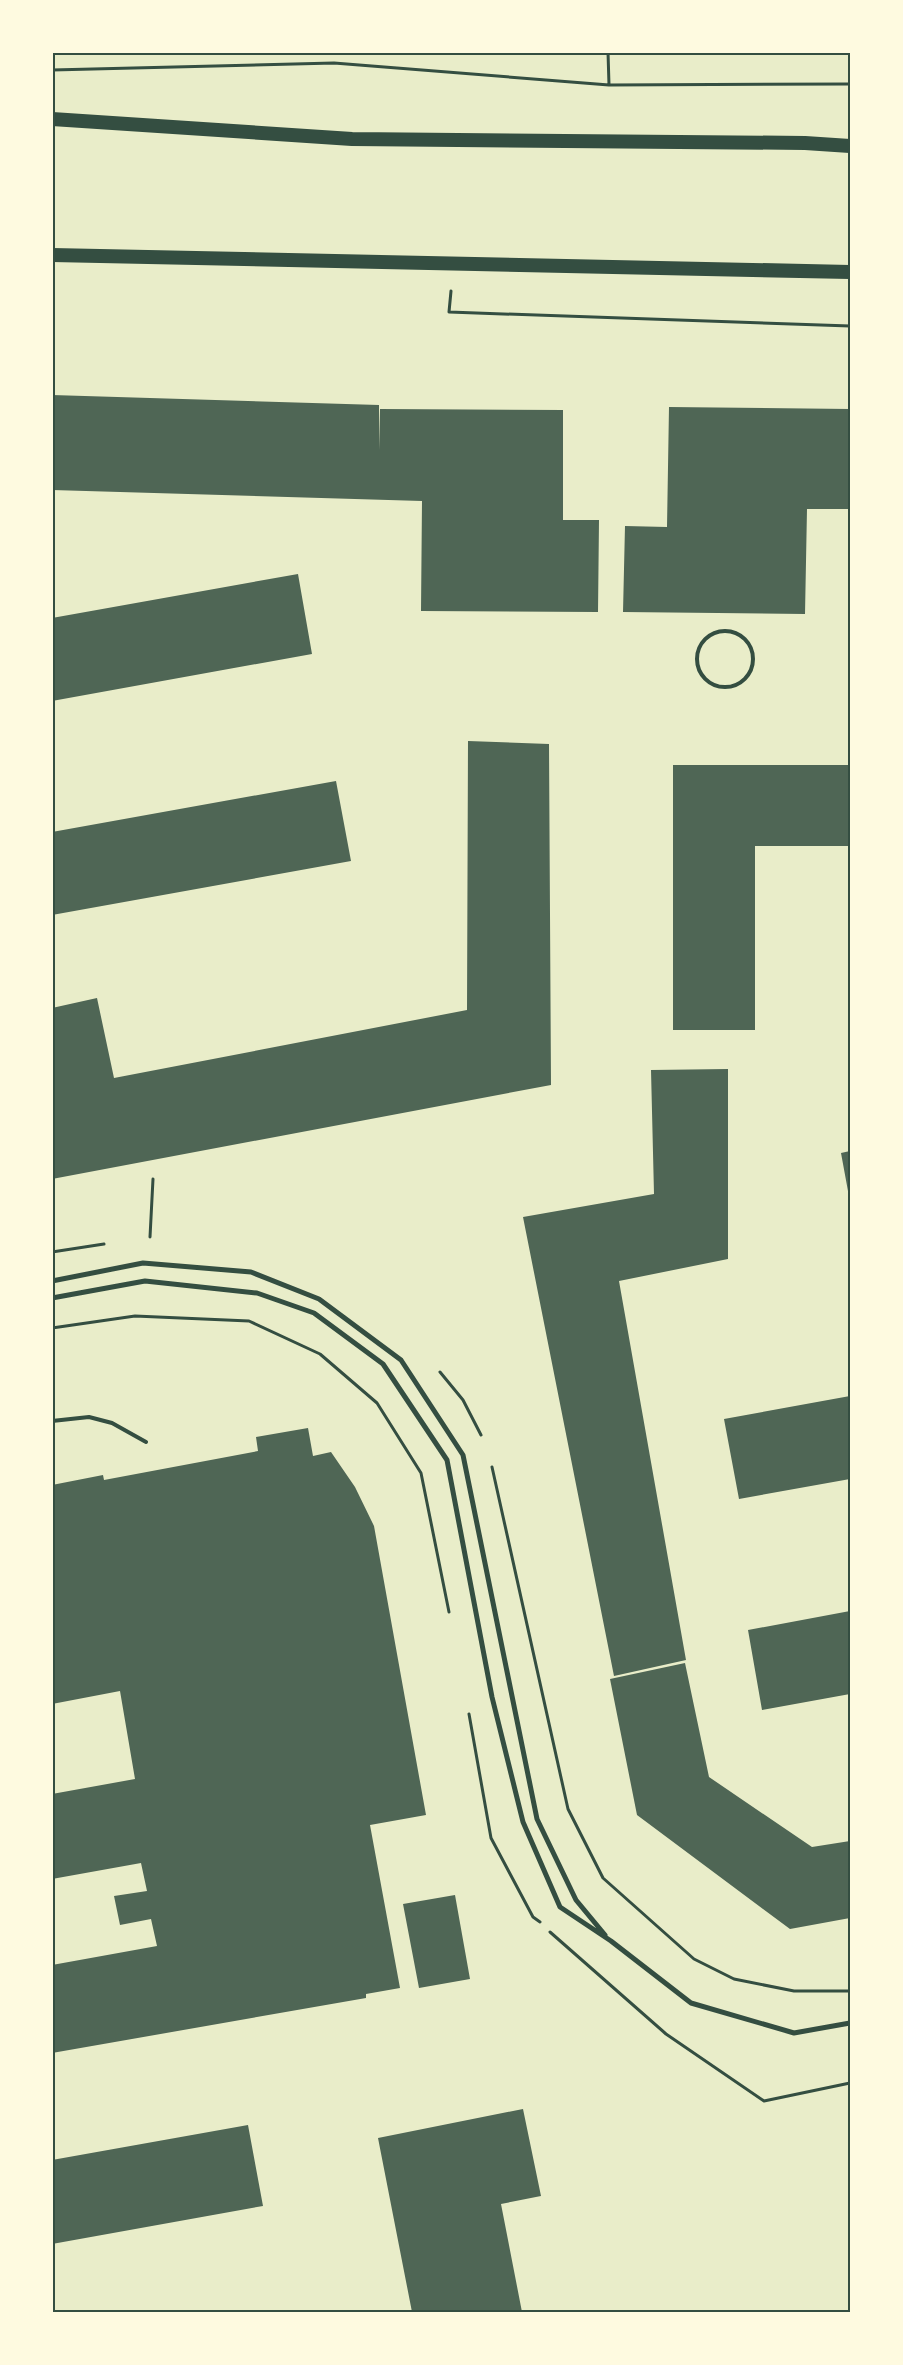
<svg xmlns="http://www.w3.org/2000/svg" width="903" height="2365" font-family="'Alegreya Sans',sans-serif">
<rect width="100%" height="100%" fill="#e9edc9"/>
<path fill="#4f6655" d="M52,395L379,405V450L380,409L563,410V520H599L598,612L421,611L422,501L52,490Z
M669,407L850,409V509H807L805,614L623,612L625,526L667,527Z
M298,574L312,654L52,701V618Z
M468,741L549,744L551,1085L52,1179V1008L97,998L114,1078L467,1010Z
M673,765H850V846H755V1030H673Z
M336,781L351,861L52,915V832Z
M728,1069V1259L619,1281L686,1660L614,1676L523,1217L654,1194L651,1070Z
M850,1151V1202L841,1153Z
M850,1396V1479L739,1499L724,1419Z
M308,1428L313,1456L331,1452L355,1487L374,1526L426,1815L370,1825L400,1988L366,1994V1998L52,2053V1965L157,1946L151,1919L120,1925L114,1896L147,1891L141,1863L52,1879V1794L135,1779L120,1691L52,1704V1485L103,1475L104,1480L258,1451L256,1437Z
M850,1611V1694L762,1710L748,1630Z
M685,1663L709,1777L812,1847L850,1841V1918L790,1929L637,1815L610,1679Z
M455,1895L470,1979L419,1988L403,1904Z
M523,2109L541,2196L501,2204L522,2312H412L378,2138Z
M248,2125L263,2206L52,2244V2160Z"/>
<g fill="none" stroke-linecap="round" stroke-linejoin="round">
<path stroke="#344e41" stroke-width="3" d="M52,70L334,63L609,85L608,52
M609,85L850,84
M451,291L449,312L850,326
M150,1237L153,1179
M52,1252L104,1244
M52,1328L135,1316L249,1321L320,1354L377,1403L421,1473L449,1612
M440,1372L463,1400L481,1435
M492,1467L568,1809L603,1878L694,1959L734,1979L794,1991H850
M469,1714L491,1838L533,1917L540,1922
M550,1932L666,2034L764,2101L850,2083"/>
<path stroke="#344e41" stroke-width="4" d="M697 659a28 28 0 1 1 56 0a28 28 0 1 1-56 0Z
M52,1421L89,1417L112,1423L146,1442"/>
<path stroke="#344e41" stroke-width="5" d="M52,1281L143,1263L251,1272L319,1299L401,1360L463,1455L537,1819L576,1900L605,1935
M52,1298L145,1281L257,1293L314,1313L383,1364L447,1460L492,1697L523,1822L560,1907L611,1941L691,2003L794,2033L850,2023"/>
<path stroke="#344e41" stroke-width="14" d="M52,119L352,139L805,143L850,146
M52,255L850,272"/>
</g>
<rect width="903" height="2365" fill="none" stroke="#fefae0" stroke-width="108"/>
<rect x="54" y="54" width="795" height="2257" fill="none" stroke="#344e41" stroke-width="2"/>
</svg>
